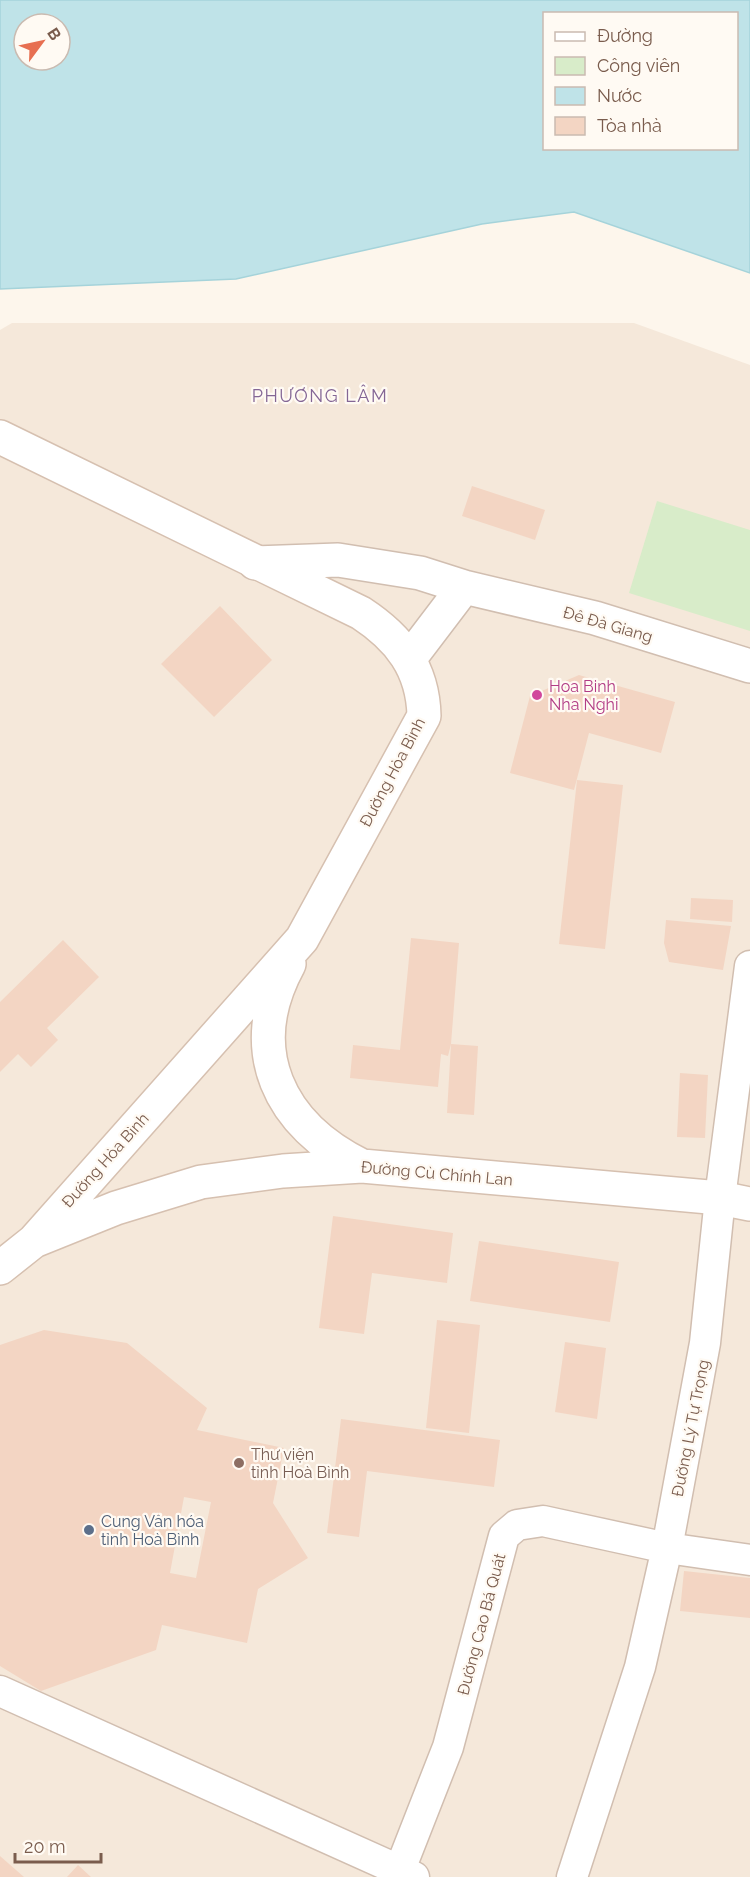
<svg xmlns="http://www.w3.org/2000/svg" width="750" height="1877" font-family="Raleway,sans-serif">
<rect width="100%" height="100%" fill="#fdf6ec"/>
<path fill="#f5e8da" d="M12,323H634L750,365V1877H0V330Z"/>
<path fill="#d8ecc9" d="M657,501L750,530V631L629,593Z"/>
<path fill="#bfe3e8" stroke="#a5d3da" stroke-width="1.5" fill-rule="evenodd" d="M0,0H750V273L574,212L482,224L236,279L0,289ZM544,14H736V148H544ZM24,24H60V60H24Z"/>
<path fill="#f3d5c3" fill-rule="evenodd" d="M472,486L545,510L535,540L462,516Z
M220,606L272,660L214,717L161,664Z
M579,675L675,702L661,753L589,733L574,790L510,773L530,696Z
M577,780L623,785L605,949L559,944Z
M691,898L733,900L732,922L690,919Z
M666,920L731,926L723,970L669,962L664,943Z
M411,938L459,943L451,1044L478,1046L474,1115L447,1113L451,1044L448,1056L441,1054L438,1087L350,1078L353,1045L400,1050Z
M63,940L99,977L47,1028L58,1040L31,1067L18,1054L0,1072V1002Z
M680,1073L708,1075L705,1138L677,1137Z
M333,1216L453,1233L447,1283L372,1273L364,1334L319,1328Z
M479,1241L619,1262L610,1322L470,1301Z
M437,1320L480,1325L469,1433L426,1428Z
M44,1330L127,1343L207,1408L197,1430L284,1448L273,1503L308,1558L258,1589L247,1643L162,1625L156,1650L41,1691L0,1666V1345ZM184,1497L211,1502L196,1578L170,1573Z
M565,1342L606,1348L597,1419L555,1412Z
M341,1419L500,1440L494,1487L367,1471L359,1537L327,1533Z
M684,1571L750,1578V1618L680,1611Z
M0,1856L24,1877H0Z
M78,1865L91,1877H67Z"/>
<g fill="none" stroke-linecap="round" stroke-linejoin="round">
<g stroke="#d1beb0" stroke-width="33">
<path id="minor" d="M0,1691L414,1877
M399,1872L448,1747L504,1536L517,1525L543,1521L667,1548L750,1560
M572,1877L640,1667L667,1548L705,1343L720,1198L750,966"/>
</g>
<g stroke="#d1beb0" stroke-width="36">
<path id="tertiary" d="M255,563L338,560L420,573L464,587
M410,658L464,587L595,618L750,666"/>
</g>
<g stroke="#d6c0b0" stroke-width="36">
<path id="secondary" d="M0,437L361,613C399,638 423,668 424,716L302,939L34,1241
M289,964C242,1050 279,1125 362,1166
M0,1268L34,1241L116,1208L201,1182L283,1171L362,1166L720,1198L750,1204"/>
</g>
<use href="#minor" stroke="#fff" stroke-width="30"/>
<use href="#tertiary" stroke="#fff" stroke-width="33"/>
<use href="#secondary" stroke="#fff" stroke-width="33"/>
</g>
<circle fill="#d1479c" stroke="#fffaf3" stroke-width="2" cx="537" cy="695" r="6"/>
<circle fill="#8d6e63" stroke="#fffaf3" stroke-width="2" cx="239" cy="1463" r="6"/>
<circle fill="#5c6f8a" stroke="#fffaf3" stroke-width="2" cx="89" cy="1530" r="6"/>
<g text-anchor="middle" stroke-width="4.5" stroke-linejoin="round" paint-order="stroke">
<g font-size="16" fill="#7a5c4d" stroke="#fffaf3">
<text transform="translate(608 624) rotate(16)" y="6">Đê Đà Giang</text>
<text transform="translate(392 772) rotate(-62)" y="6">Đường Hòa Bình</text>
<text transform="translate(105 1160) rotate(-48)" y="6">Đường Hòa Bình</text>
<text transform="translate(437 1173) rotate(5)" y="6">Đường Cù Chính Lan</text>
<text transform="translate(690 1428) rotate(-79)" y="6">Đường Lý Tự Trọng</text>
<text transform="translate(481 1624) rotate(-75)" y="6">Đường Cao Bá Quát</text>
</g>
<g font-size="16" fill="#b23c85" stroke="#fffaf3" text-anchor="start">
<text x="549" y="692">Hoa Binh<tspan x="549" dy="18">Nha Nghi</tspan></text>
</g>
<g font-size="16" fill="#785e54" stroke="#fffaf3" text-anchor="start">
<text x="251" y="1460">Thư viện<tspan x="251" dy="18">tỉnh Hoà Bình</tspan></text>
</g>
<g font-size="16" fill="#4e5e75" stroke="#fffaf3" text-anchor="start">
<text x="101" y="1527">Cung Văn hóa<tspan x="101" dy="18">tỉnh Hoà Bình</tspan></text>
</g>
<g font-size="18" letter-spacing="1.5" fill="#846695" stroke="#fffaf3">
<text x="320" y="402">PHƯƠNG LÂM</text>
</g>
</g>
<rect x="543" y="12" width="195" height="138" fill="#fffaf3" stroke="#cabbb1" stroke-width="1.5"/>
<rect x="555" y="32" width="30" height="9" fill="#ffffff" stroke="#cabbb1" stroke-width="1.5"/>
<text x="597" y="42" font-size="18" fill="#7a5c4d">Đường</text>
<rect x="555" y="57" width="30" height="18" fill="#d8ecc9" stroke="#cabbb1" stroke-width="1.5"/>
<text x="597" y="72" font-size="18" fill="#7a5c4d">Công viên</text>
<rect x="555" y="87" width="30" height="18" fill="#bfe3e8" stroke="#cabbb1" stroke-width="1.5"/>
<text x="597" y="102" font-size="18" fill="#7a5c4d">Nước</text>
<rect x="555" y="117" width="30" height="18" fill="#f3d5c3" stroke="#cabbb1" stroke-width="1.5"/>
<text x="597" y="132" font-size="18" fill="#7a5c4d">Tòa nhà</text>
<g transform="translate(42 42) rotate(57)"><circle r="28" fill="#fffaf3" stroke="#cabbb1" stroke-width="1.5"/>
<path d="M0-4.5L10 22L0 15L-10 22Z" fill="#e76f51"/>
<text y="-9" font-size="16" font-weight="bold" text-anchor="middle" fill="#7a5c4d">B</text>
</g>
<path d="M15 1853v9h86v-9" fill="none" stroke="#7a5c4d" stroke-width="3"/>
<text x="24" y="1853" font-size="18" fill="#7a5c4d" stroke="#fffaf3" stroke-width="4.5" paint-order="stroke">20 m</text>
</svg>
